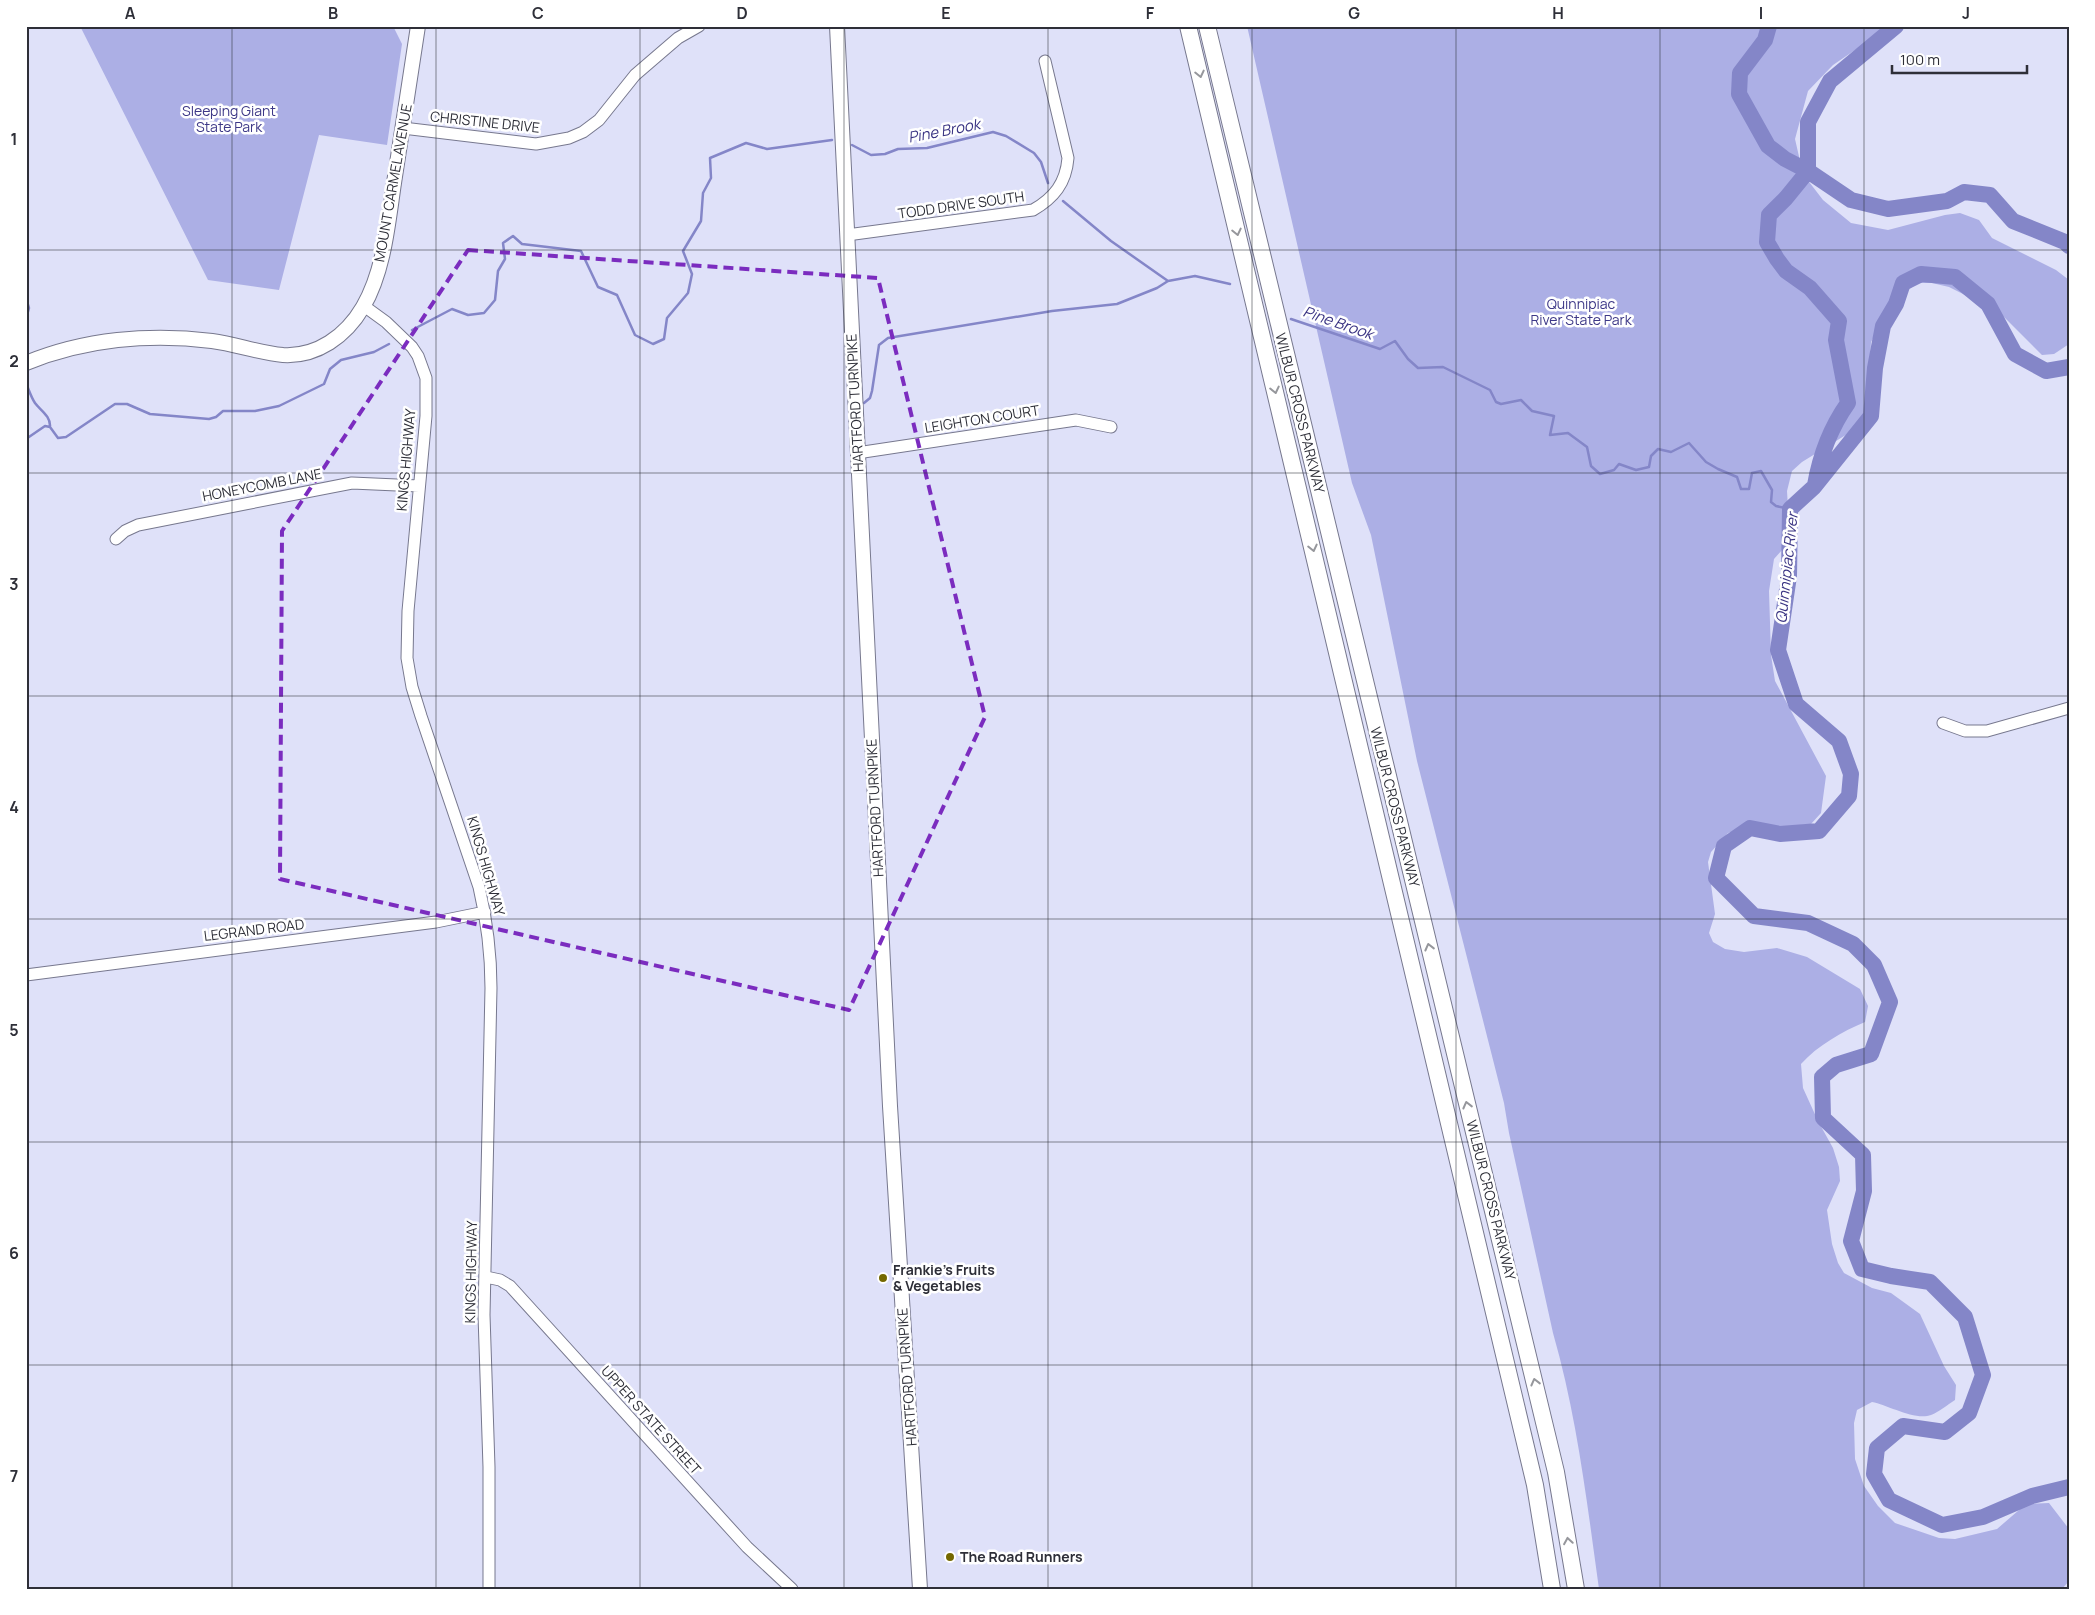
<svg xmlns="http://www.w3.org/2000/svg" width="2095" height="1615" font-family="Manrope,sans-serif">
<rect width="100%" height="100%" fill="#dfe1f9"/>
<path fill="#acafe5" d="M80,26H393L402,44L387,145L319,135L279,290L208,280Z
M1247,26H1899L1858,48L1833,65L1808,91L1795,139L1803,174L1823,200L1851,223L1888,230L1945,215L1960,213L1979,220L1992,238L2056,270L2069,280V344L2054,354L2042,355L1999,312L1949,287L1932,283H1918L1895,299L1871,342L1870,360L1875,393L1873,402L1849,433L1802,462L1792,471L1787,491L1790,541L1774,559L1769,591L1771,655L1775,681L1826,776L1821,813L1811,824L1781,827L1751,826L1728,833L1711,852L1708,862L1715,914L1709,933L1713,942L1725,949L1744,952L1777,948L1807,957L1860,989L1868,1006L1865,1022C1843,1031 1817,1046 1801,1064L1803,1088L1818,1121L1833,1148L1839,1167L1840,1181L1827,1210L1832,1244L1838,1263L1844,1273L1872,1288L1891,1293L1920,1314L1944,1366L1956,1385L1955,1400C1947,1405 1939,1412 1931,1415C1915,1421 1888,1405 1872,1402L1857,1410L1854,1423L1855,1459L1864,1486L1878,1506L1895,1523L1939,1538L1955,1539L1997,1529L2026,1504L2049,1503L2069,1529V1581L2062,1589H1599C1587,1503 1577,1416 1553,1333L1509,1133L1504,1103L1417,761L1371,535L1352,483Z"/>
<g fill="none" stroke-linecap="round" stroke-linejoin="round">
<path stroke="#8486c8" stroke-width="2.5" d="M852,145L871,155L885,154L898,149L927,148L993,132L1006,136L1034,153L1041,162L1048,183
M1063,201L1111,241L1168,281L1195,276L1230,284
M26,298L29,308L26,319
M1291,319L1380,349L1395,341L1408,359L1418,368L1443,367L1490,390L1496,402L1501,404L1521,400L1532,411L1554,416L1550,435L1568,433L1587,447L1591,466L1600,474L1614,470L1619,464L1636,470L1649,467L1651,456L1658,449L1671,452L1689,443L1706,462L1718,469L1737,477L1741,489H1749L1752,473L1761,471L1772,490L1771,502L1776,506L1790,509
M412,330L452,309L468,315L484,313L495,300L498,271L505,259L503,243L513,236L522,244L581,251L598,287L617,295L635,335L653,344L664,339L667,318L688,293L692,274L683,251L701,221L703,193L711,178L710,158L746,143L767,149L832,140
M26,383C29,390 31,397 35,403C40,410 51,416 50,427
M864,403L870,398L872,391L879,345L888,338L1052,311L1117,304L1157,288L1168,281
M26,439L45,426L50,427L58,438L66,437L115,404H127L150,414L209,419L216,417L223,411H255L279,406L324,384L330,369L341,360L374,352L389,344"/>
<path stroke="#8486c8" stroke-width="16" d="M1769,26L1765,40L1740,73L1739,94L1768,146L1785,159L1808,171L1786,198L1769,215L1767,242L1777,259L1786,271L1810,288L1839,321L1836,340L1848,403C1831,427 1820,456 1815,485
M1896,26L1830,81L1808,122V171L1851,200L1888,209L1947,201L1964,192L1990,195L2013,221L2065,242L2069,246
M2069,367L2046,371L2015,354L1988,304L1955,277L1921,274L1903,283L1896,304L1883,326L1875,368L1871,416L1814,487L1790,509L1789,576L1778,650L1796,704L1839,741L1851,774L1849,796L1819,831L1780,834L1750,828L1724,846L1716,878L1754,916L1808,923L1853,944L1874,965L1890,1002L1871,1054L1836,1065L1822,1077L1823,1118L1863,1155L1864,1191L1851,1241L1862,1269L1891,1276L1930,1282L1965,1317L1983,1375L1969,1413L1945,1432L1903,1426L1877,1448L1874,1474L1889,1500L1942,1525L1983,1517L2032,1496L2069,1487"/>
<g stroke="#77788e" stroke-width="13">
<path id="minor" d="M403,128L536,144L569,138L583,132L599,120L635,75L678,38L699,26
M847,235L1033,210C1054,198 1066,183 1068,158L1045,61
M364,306L386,322L412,347L418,356L426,378V416L408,611L407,658L412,687L421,716L479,887C487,921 491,954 491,988L484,1315L489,1467V1589
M857,453L1076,420L1111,427
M116,539L125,531L138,525L352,483L419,486
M1943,723L1965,731H1987L2069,708
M26,975L436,922L485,912
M486,1277L500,1280L510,1286L747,1547L792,1589"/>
</g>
<g stroke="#77788e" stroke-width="16">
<path id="major" d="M837,26L890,1106L920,1589
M26,363C84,339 150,333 212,341C236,344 259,353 283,355C317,357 346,336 363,307C384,271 388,224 394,183C402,131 410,79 418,26"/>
</g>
<g stroke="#77788e" stroke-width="18">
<path id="highway" d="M1188,26L1535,1485L1552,1589
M1207,26L1556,1472L1576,1589"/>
</g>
<use href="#minor" stroke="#fff" stroke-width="11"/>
<use href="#major" stroke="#fff" stroke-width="14"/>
<use href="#highway" stroke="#fff" stroke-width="16"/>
</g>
<defs><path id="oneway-chevron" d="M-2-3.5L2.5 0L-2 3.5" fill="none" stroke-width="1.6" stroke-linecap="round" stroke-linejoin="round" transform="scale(1.25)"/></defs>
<g stroke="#96979c">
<use href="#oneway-chevron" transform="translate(1200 74) rotate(77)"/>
<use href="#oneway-chevron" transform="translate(1237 232) rotate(77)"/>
<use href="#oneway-chevron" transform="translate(1275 390) rotate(77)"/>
<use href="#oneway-chevron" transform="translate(1313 548) rotate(77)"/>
<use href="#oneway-chevron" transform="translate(1429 947) rotate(-104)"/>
<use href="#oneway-chevron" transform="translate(1467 1105) rotate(-104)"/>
<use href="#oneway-chevron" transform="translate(1535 1382) rotate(-104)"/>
<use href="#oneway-chevron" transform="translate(1568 1541) rotate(-99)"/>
</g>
<path fill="none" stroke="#7b2cbf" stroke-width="4" stroke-dasharray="10 6" stroke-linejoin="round" d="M468,250L878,278L985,717L849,1010L280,879L282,531Z"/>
<path fill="none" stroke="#2e2f38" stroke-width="1" stroke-opacity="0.55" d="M232,26V1589M436,26V1589M640,26V1589M844,26V1589M1048,26V1589M1252,26V1589M1456,26V1589M1660,26V1589M1864,26V1589M26,250H2069M26,473H2069M26,696H2069M26,919H2069M26,1142H2069M26,1365H2069"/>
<g fill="#746800" stroke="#fff" stroke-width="2">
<circle cx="883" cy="1278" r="5"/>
<circle cx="950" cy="1557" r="5"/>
</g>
<g text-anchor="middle" stroke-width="5" stroke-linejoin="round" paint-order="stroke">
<g font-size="14" fill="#3d3887" stroke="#fff">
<text x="229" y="116">Sleeping Giant<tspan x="229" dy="16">State Park</tspan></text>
<text x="1581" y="309">Quinnipiac<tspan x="1581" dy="16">River State Park</tspan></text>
</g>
<g font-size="14" fill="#2e2f38" stroke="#fff">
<text transform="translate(485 122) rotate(6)" y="5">CHRISTINE DRIVE</text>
<text transform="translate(393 183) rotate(-80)" y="5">MOUNT CARMEL AVENUE</text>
<text transform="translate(961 205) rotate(-8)" y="5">TODD DRIVE SOUTH</text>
<text transform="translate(855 403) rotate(-93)" y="5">HARTFORD TURNPIKE</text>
<text transform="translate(1300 413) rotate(76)" y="5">WILBUR CROSS PARKWAY</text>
<text transform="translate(982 419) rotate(-9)" y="5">LEIGHTON COURT</text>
<text transform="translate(406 460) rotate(-85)" y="5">KINGS HIGHWAY</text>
<text transform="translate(262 485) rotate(-11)" y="5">HONEYCOMB LANE</text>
<text transform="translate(1395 807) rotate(76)" y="5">WILBUR CROSS PARKWAY</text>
<text transform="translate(875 808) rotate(-93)" y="5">HARTFORD TURNPIKE</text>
<text transform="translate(486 866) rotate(74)" y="5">KINGS HIGHWAY</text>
<text transform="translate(254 930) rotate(-7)" y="5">LEGRAND ROAD</text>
<text transform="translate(1491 1200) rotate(76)" y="5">WILBUR CROSS PARKWAY</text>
<text transform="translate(471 1272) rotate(-89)" y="5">KINGS HIGHWAY</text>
<text transform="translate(907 1377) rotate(-94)" y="5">HARTFORD TURNPIKE</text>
<text transform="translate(651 1420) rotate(48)" y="5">UPPER STATE STREET</text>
</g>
<g font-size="14" font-weight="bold" fill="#2e2f38" stroke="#fff" text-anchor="start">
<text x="893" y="1275">Frankie's Fruits<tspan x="893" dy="16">&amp; Vegetables</tspan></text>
<text x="960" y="1562">The Road Runners</text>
</g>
<g font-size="15" font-style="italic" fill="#3a3483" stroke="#fff">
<text transform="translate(944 131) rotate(-11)" y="5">Pine Brook</text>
<text transform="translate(1338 323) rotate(19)" y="5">Pine Brook</text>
<text transform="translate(1787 568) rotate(-84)" y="5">Quinnipiac River</text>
</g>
</g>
<rect width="2095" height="1615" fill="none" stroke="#ffffff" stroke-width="55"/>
<path d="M1892 65v8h135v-8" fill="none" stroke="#2e2f38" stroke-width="2.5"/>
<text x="1900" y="65" font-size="15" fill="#2e2f38" stroke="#ffffff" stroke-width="4" paint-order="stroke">100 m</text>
<rect x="28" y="28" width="2040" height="1560" fill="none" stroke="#2e2f38" stroke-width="2"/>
<g font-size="16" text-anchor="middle" font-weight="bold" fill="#2e2f38">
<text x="130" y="19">A</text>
<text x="333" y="19">B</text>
<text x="538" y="19">C</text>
<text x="742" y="19">D</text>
<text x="946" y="19">E</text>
<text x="1150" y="19">F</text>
<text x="1354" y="19">G</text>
<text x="1558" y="19">H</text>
<text x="1761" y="19">I</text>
<text x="1966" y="19">J</text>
<text x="14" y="145">1</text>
<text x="14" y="367">2</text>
<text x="14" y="590">3</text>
<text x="14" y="813">4</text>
<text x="14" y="1036">5</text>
<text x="14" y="1259">6</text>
<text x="14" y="1482">7</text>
</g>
</svg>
